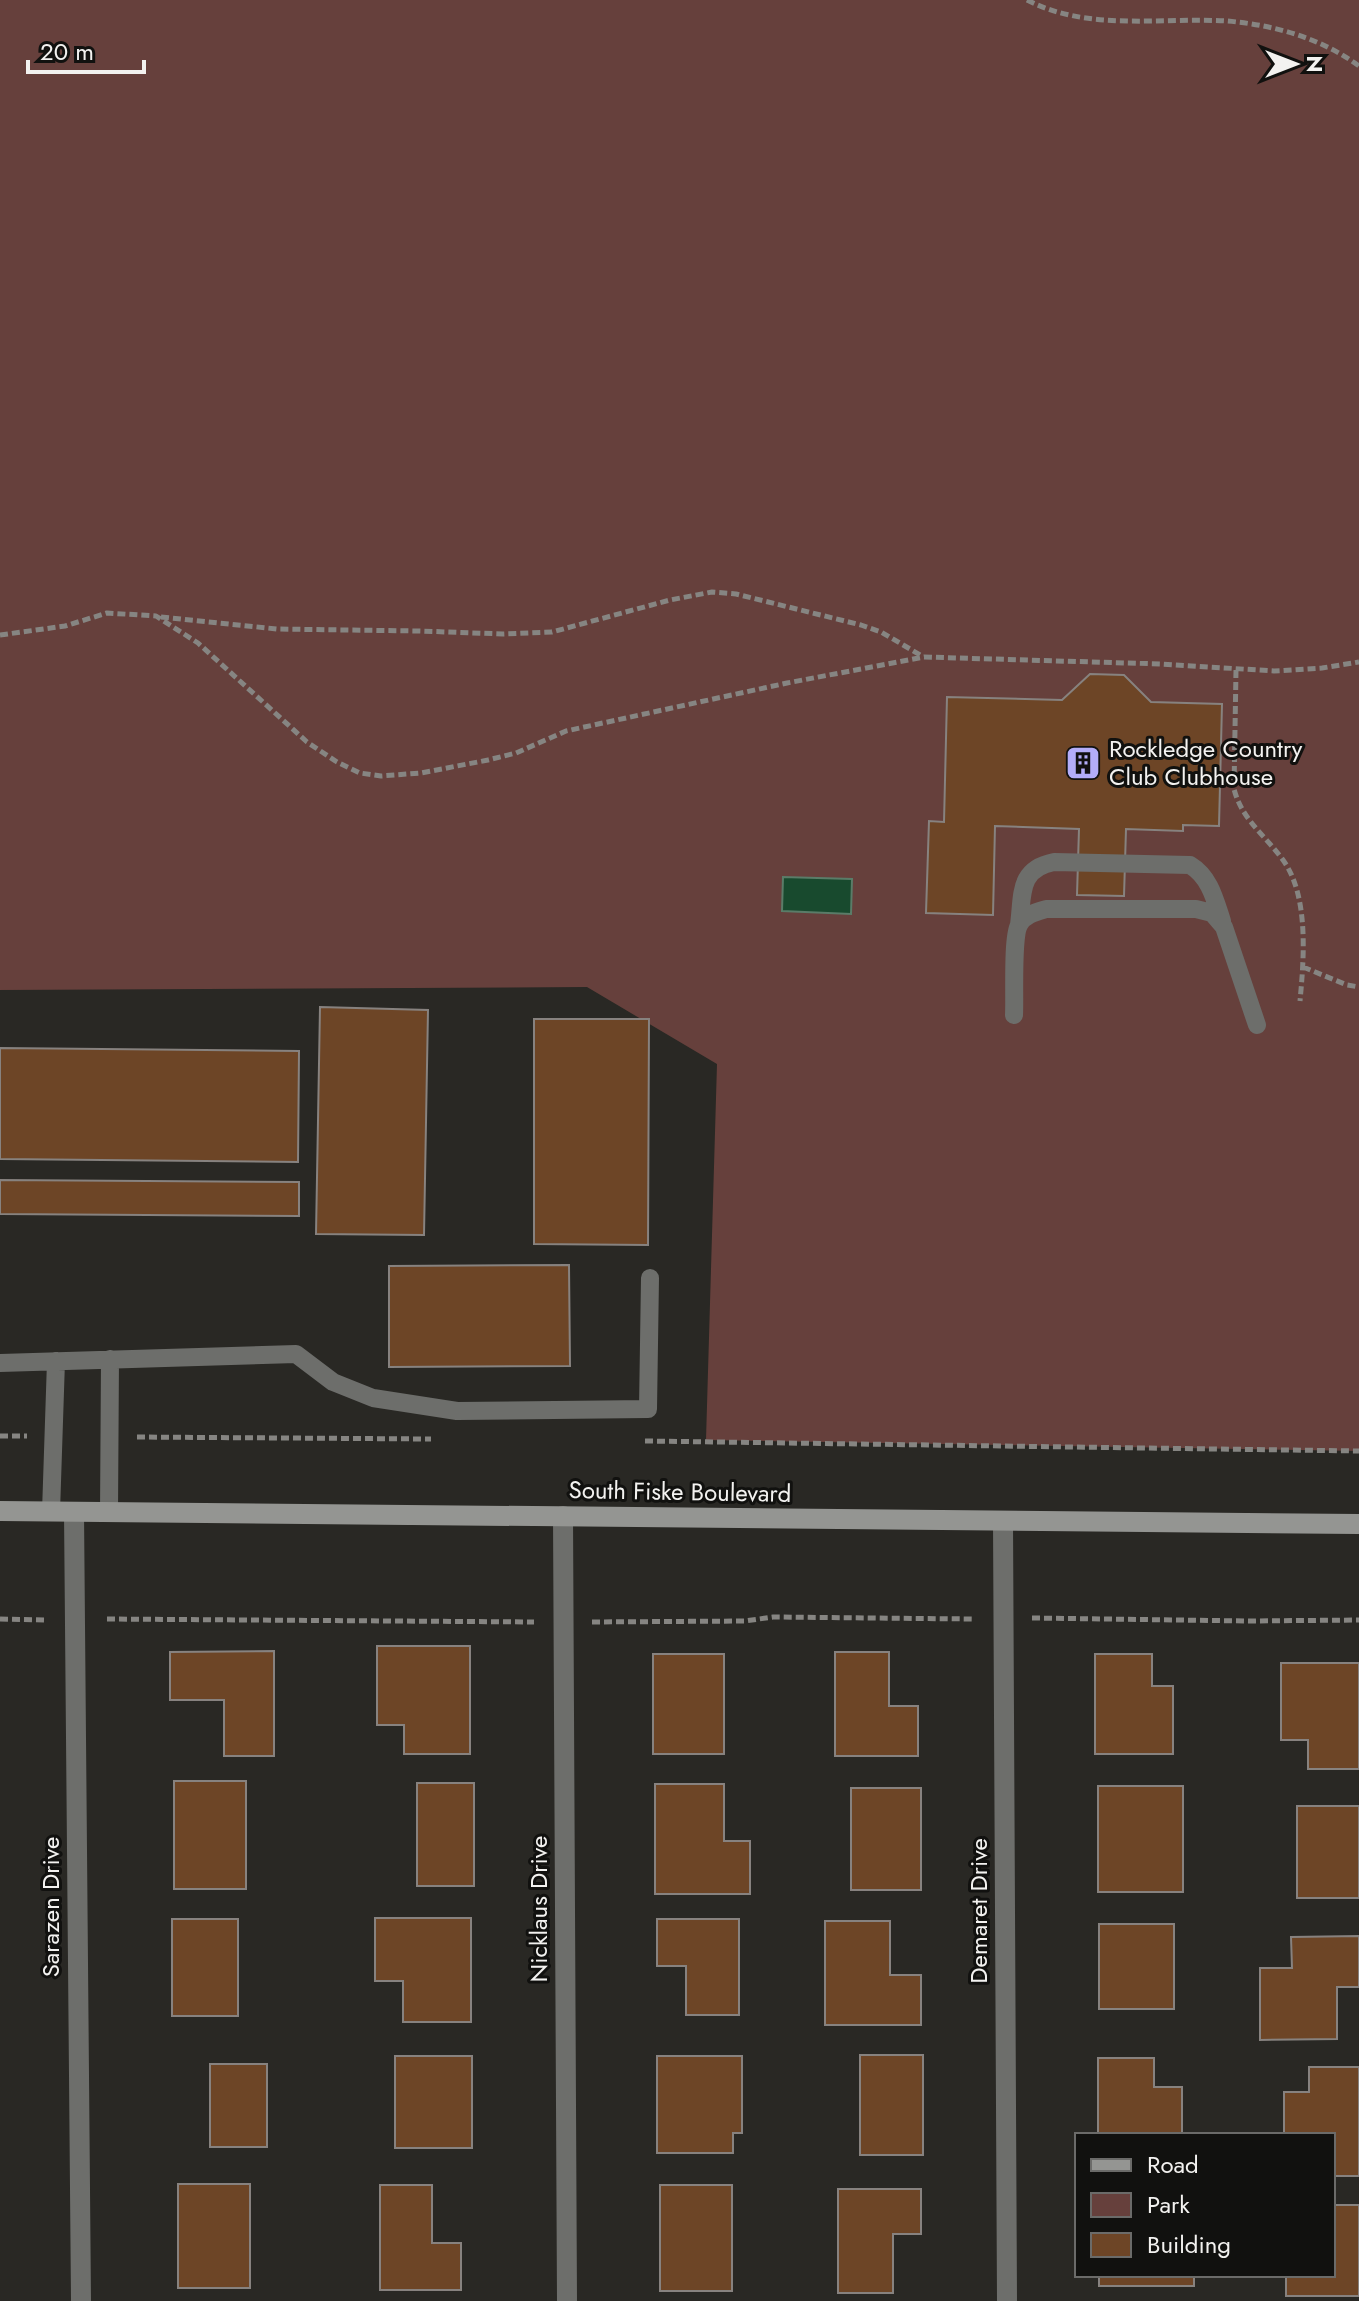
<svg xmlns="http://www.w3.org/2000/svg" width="1359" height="2301" font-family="Jost,sans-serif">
<rect width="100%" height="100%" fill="#292824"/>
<path fill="#66403c" d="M0,0H1359V1451L706,1440L717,1064L587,987L0,990Z"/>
<path fill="#184a2e" stroke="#5a7c68" stroke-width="2" d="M783,877L852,879L851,914L782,911Z"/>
<path fill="#6d4526" stroke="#87827f" stroke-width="2" d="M1090,674L1124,675L1151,702L1222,704L1219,826L1183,825V831L1126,829L1124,896L1077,895L1079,829L995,826L993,915L926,913L929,821L944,822L947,697L1062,700Z
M320,1007L428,1010L424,1235L316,1234Z
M534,1019H649L648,1245L534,1244Z
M0,1048L299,1051L298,1162L0,1159Z
M0,1180L299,1182V1216L0,1214Z
M569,1265L570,1366L389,1367V1266Z
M377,1646H470V1754H404V1725H377Z
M274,1651V1756H224V1700H170V1652Z
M835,1652H889V1706H918V1756H835Z
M653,1654H724V1754H653Z
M1095,1654H1152V1686H1173V1754H1095Z
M1281,1663H1359V1769H1308V1740H1281Z
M174,1781H246V1889H174Z
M417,1783H474V1886H417Z
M655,1784H724V1841H750V1894H655Z
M1098,1786H1183V1892H1098Z
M851,1788H921V1890H851Z
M1297,1806H1359V1898H1297Z
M375,1918H471V2022H403V1981H375Z
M172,1919H238V2016H172Z
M657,1919H739V2015H686V1966H657Z
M825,1921H890V1975H921V2025H825Z
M1099,1924H1174V2009H1099Z
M1359,1936V1987H1337V2039L1260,2040V1968H1292L1291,1937Z
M860,2055H923V2155H860Z
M395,2056H472V2148H395Z
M657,2056H742V2133H733V2153H657Z
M1098,2058H1154V2087H1182V2135H1098Z
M210,2064H267V2147H210Z
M1309,2067H1359V2176H1333V2135H1284V2092H1309Z
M178,2184H250V2288H178Z
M380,2185H432V2243H461V2290H380Z
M660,2185H732V2291H660Z
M838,2189H921V2234H893V2293H838Z
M1333,2205H1359V2296H1286V2275H1333Z
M1099,2275H1194V2286H1099Z"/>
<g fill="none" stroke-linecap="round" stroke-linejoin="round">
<path stroke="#868582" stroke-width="5" stroke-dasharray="8 4" stroke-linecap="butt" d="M1027,0C1089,32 1161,17 1227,21C1274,25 1321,38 1359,66
M161,617L277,629L420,631L503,634L552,632L670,600L712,592L736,594L861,625L881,632L922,656
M0,635L65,626L107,613L156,616L198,643L307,742L337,762L360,773L381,776L421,773L488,760L516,753L566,731L787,683L924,657L1161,664L1274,671L1322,668L1359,662
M1236,670L1234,789C1242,820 1265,835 1283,860C1309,896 1304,958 1300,1001
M1303,967L1347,985L1359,987
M0,1436H27
M137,1437L431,1439
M645,1441L1359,1451
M1032,1618L1251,1621L1359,1620
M0,1619L47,1620
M107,1619L534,1622
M592,1622L745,1621L773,1617L973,1619"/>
<path stroke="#6d6e6b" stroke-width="18" d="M1019,925C1023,894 1018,869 1054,862L1190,865C1210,877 1215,900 1222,921
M1014,1015C1015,997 1012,938 1019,925C1024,915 1036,912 1046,909H1196L1212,913L1224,927L1257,1025
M0,1363L296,1354L333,1382L373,1398L457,1411L648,1409L650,1278
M51,1512L56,1361
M109,1512L110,1359"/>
<path stroke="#6d6e6b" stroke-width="20" d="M74,1512L81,2301
M563,1516L567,2301
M1003,1521L1007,2301"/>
<path stroke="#949592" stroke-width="20" d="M0,1511L1359,1524"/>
</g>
<defs>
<g id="building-square" transform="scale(1.8)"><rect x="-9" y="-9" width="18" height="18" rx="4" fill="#b3adf9" stroke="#11110f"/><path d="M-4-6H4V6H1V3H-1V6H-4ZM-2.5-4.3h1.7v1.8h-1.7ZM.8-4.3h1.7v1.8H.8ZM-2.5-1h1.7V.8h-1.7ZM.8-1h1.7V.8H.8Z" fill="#111"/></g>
</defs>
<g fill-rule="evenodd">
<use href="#building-square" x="1083" y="763"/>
</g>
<g text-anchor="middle" stroke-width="6" stroke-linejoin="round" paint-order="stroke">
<g font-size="24" fill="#f3f2f0" stroke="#11110f" text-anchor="start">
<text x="1109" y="757">Rockledge Country<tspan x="1109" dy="28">Club Clubhouse</tspan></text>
</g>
<g font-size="24" fill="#f3f2f0" stroke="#11110f">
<text transform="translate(680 1492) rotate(1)" y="8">South Fiske Boulevard</text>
<text transform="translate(51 1907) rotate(-90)" y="8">Sarazen Drive</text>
<text transform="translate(539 1909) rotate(-90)" y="8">Nicklaus Drive</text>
<text transform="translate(979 1911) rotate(-90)" y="8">Demaret Drive</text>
</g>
</g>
<rect x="1075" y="2133" width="260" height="144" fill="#11110f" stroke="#6b6b69" stroke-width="2"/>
<rect x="1091" y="2159" width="40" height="12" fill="#949592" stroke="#6b6b69" stroke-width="2"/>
<text x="1147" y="2173" font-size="24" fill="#f3f2f0">Road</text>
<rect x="1091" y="2193" width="40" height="24" fill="#66403c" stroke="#6b6b69" stroke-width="2"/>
<text x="1147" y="2213" font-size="24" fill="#f3f2f0">Park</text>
<rect x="1091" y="2233" width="40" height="24" fill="#6d4526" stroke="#6b6b69" stroke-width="2"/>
<text x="1147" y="2253" font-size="24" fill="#f3f2f0">Building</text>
<g transform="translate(1295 64) rotate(90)" stroke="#11110f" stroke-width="6" paint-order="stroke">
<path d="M0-6L14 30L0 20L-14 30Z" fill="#f3f2f0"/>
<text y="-12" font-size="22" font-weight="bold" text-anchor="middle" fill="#f3f2f0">N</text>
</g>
<path d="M28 60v12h116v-12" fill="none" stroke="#f3f2f0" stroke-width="4"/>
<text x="40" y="60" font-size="24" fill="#f3f2f0" stroke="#11110f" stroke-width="6" paint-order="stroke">20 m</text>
</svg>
